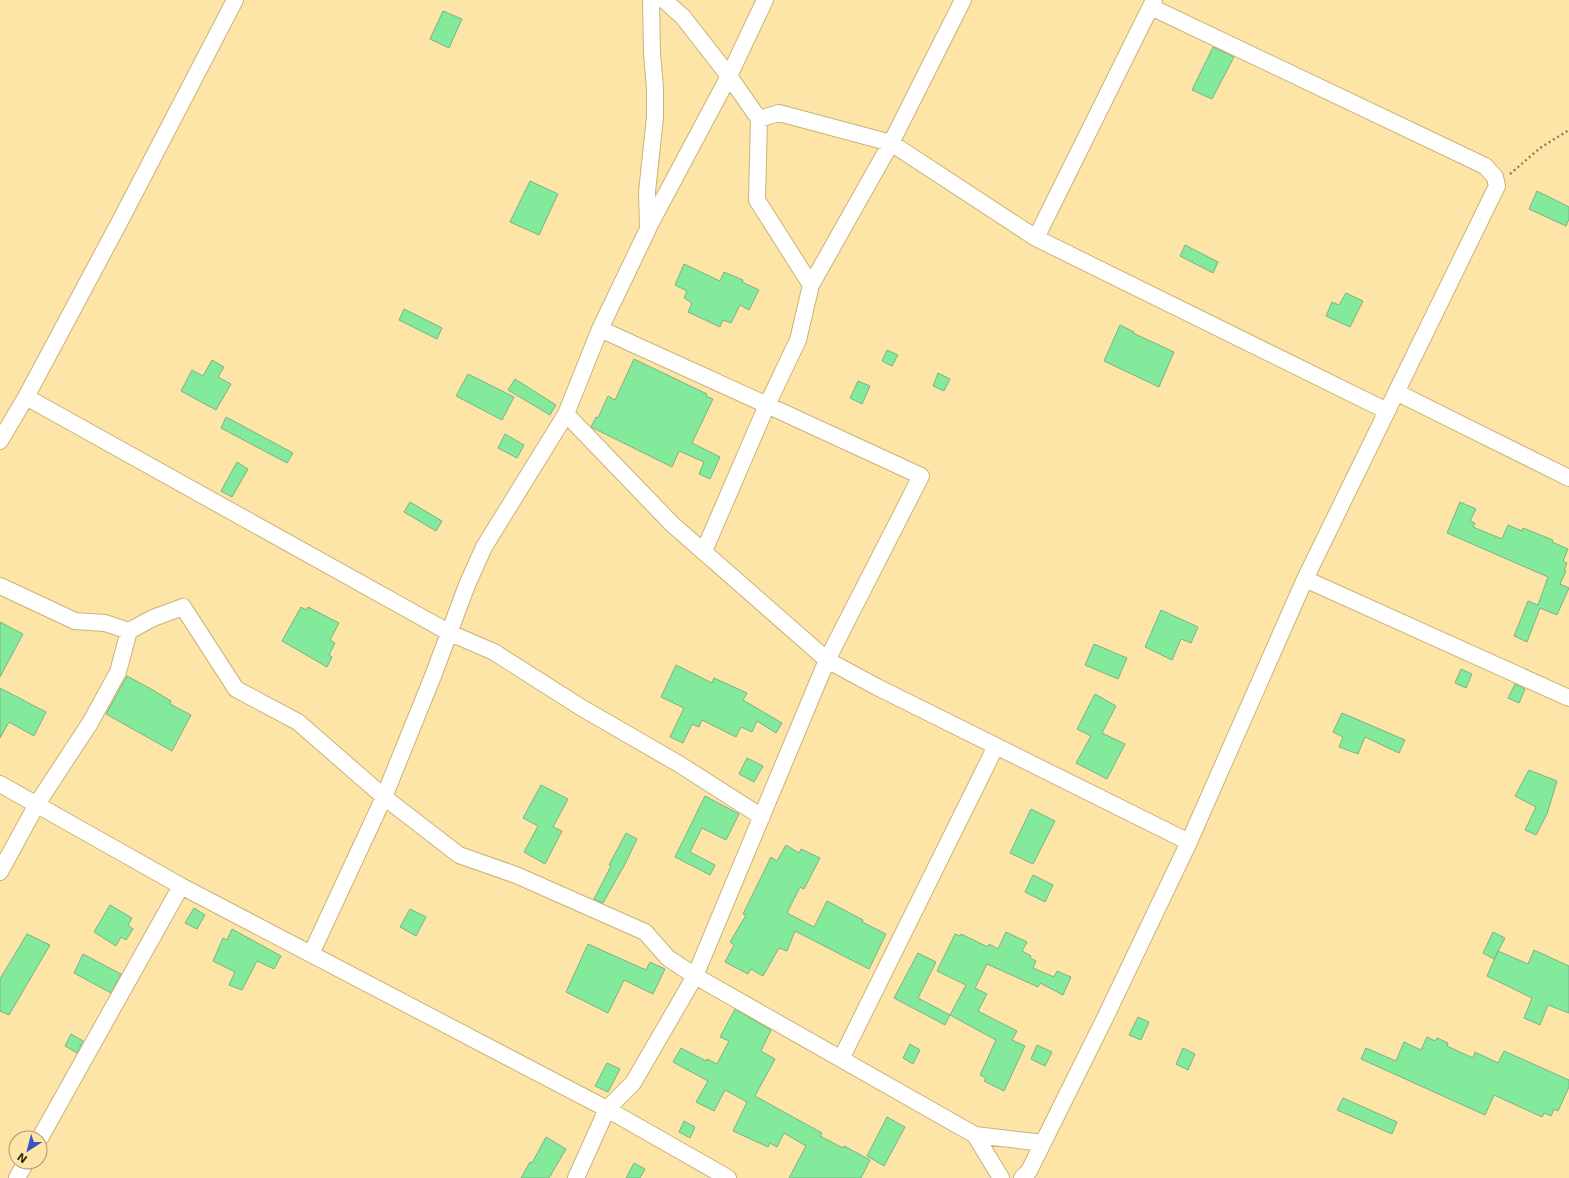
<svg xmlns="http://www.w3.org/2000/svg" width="1569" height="1178" font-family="'DejaVu Sans',sans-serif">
<rect width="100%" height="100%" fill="#fce5a7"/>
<path fill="#83ea9c" stroke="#7db188" d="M443,11L462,19L449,48L430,39Z
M1213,47L1234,57L1212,99L1192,90Z
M530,181L558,194L539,235L510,222Z
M1537,191L1569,207V219L1566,226L1529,209Z
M1185,245L1218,262L1213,273L1180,256Z
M684,264L720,281L724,272L743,280L742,282L759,290L749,310L740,305L731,323L723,320L720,327L688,312L692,303L684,298L687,291L675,285Z
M1346,293L1363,301L1350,327L1326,316L1332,302L1339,305Z
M404,309L442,328L437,339L399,320Z
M1120,325L1134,332L1133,333L1174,352L1159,387L1104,361Z
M887,350L898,355L892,366L882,361Z
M634,359L707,394L706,396L713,399L692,443L720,457L710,479L699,474L704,462L679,451L672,467L591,427L596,417L598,418L608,396L615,400Z
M212,360L224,367L218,377L231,384L216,410L181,391L192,370L203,376Z
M938,373L950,379L944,391L933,386Z
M468,374L514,397L502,420L456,396Z
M515,379L556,405L550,415L508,390Z
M858,381L870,386L862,404L850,398Z
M226,417L293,453L287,463L221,428Z
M505,434L524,445L517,458L498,448Z
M237,462L248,469L232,497L221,491Z
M410,502L442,521L436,531L404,512Z
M1460,502L1476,509L1470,521L1475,523L1473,527L1502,539L1508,525L1522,531L1523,528L1553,540L1552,542L1568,549L1563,561L1567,563L1564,571H1566L1560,584L1569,588L1557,615L1540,608L1527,642L1514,636L1528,601L1538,605L1548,577L1447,533Z
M301,607L306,610L308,607L339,623L330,640L335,643L329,655L332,657L327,667L282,641Z
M1161,610L1198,627L1191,643L1181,639L1172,660L1145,647Z
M0,622L23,634L0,677Z
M1094,644L1127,658L1118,679L1085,665Z
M676,665L712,683L714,678L747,693L743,700L782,723L776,733L757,721L752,732L741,727L736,737L702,720L699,727L692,724L683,743L670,737L684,708L661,697Z
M1461,669L1472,674L1466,688L1455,683Z
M127,676L151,689L171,701L170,704L191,715L172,751L106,714Z
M1515,684L1525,689L1519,703L1508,698Z
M0,688L46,712L34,736L9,722L0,738Z
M1095,694L1116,706L1102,733L1125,744L1107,779L1076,763L1091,736L1077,729Z
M1342,713L1405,740L1399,753L1365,737L1358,754L1339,747L1343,737L1333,732Z
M747,758L763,766L754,782L739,774Z
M1529,770L1557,781L1547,814L1536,835L1525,830L1536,807L1515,796Z
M541,785L568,799L553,827L562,831L545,864L524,852L538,826L523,818Z
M705,796L739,814L726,840L702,828L690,852L715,865L710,875L675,857Z
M1031,809L1055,821L1033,864L1010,853Z
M626,833L637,839L624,866L603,903L594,899L611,866L609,865Z
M786,845L799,853L801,849L820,858L804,889L800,887L787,913L814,927L827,901L863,920L862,922L886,934L869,969L795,931L787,951L779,948L763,976L751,969L748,974L725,962L734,945L730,942L746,915L743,914L771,857L777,861Z
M1033,875L1053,885L1045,902L1025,892Z
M110,905L132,918L128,925L133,929L126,940L121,937L116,946L94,932Z
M194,908L205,915L197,929L185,923Z
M410,909L426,917L416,936L400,927Z
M232,929L281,956L274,969L257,961L242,990L229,985L235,972L213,961L223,938L227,940Z
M1006,932L1027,942L1022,951L1031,956L1030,958L1036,961L1033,968L1054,977L1057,971L1071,977L1063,995L1040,983L1038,987L987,964L975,988L987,994L978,1011L1017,1031L1012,1040L1025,1046L1004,1091L984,1081L986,1078L980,1075L996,1040L950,1015L966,985L937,971L955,934L960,936L961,934L988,947L989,944L998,949Z
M1493,932L1505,938L1494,959L1483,953Z
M27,934L50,945L9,1015L0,1011V979Z
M588,944L646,970L650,962L665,969L653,994L624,980L608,1013L566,992Z
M1534,950L1569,966V1013L1548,1005L1540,1025L1524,1018L1532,998L1487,976L1498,951L1528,964Z
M918,953L936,962L918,998L950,1015L945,1025L894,998Z
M83,954L121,974L111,993L74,973Z
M735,1009L771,1030L761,1051L775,1059L755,1096L822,1133L820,1136L843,1148L844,1146L870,1160L861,1178H789L806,1146L784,1133L777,1147L770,1143L768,1147L733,1131L747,1102L725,1090L714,1111L696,1102L708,1081L673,1062L681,1048L706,1061L707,1059L717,1064L729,1041L720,1037Z
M1138,1017L1149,1022L1141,1040L1129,1035Z
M71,1034L83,1041L77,1053L65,1046Z
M1427,1037L1435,1041L1437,1038L1448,1043L1447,1046L1473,1058L1475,1052L1498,1063L1504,1051L1569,1080V1087L1558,1111L1554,1109L1551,1116L1544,1113L1542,1117L1494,1095L1485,1115L1361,1059L1366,1048L1396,1061L1404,1042L1421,1050Z
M910,1044L920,1050L913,1064L903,1058Z
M1037,1045L1052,1052L1045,1066L1031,1059Z
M1183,1048L1195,1054L1188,1070L1176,1064Z
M607,1063L620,1069L608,1092L595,1086Z
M1343,1098L1397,1122L1392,1134L1337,1110Z
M887,1117L905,1127L884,1166L867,1156Z
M684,1121L695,1127L690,1138L679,1132Z
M546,1137L566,1149L549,1178H521L530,1162L532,1163Z
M634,1163L645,1169L640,1178H626Z"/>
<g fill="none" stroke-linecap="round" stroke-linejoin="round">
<g stroke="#c9b377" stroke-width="18">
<path id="minor" d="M759,119L779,113L891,143L1036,238L1387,411
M648,228L729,76L765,0
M1036,238L1154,0
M811,285L891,143L963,0
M600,329L767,405L704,551
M1396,392L1569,478
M26,397L450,633L494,652L582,708L679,764L762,817
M566,414L672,524L827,660L877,687L1189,842
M0,441L26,397L119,223L235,0
M1305,579L1569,698
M0,586L75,621L105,623L129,631
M0,784L181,886L607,1109L728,1178
M0,872L37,804L90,723L118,672L129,631L153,618L183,607L236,689L298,722L384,797L459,855L516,875L645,932L668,958L695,976L975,1135L1043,1143
M311,954L384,797L433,676L467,585L484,547L566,414L600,329L648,229L647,192L655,117V88L652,53L651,0
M841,1059L996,746
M975,1135L1001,1178
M40,1138L181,886
M17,1178L26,1162
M576,1178L607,1109L633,1083L695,976L827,660L921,476L767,405L798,340L811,285L757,200L759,119L729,76L683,17L664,0
M1022,1178L1029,1171L1105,1018L1189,842L1305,579L1497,186L1495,177L1485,166L1151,7"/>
</g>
<path stroke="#908057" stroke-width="2.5" stroke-dasharray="2 3" stroke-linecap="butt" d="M1510,174L1540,148L1569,130"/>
<use href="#minor" stroke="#fff" stroke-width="16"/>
</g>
<g transform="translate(28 1150) rotate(216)"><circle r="19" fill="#fce5a7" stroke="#ac9a6b"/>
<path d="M0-3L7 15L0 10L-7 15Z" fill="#3c52c5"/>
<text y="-6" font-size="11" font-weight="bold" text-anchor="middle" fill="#332a12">N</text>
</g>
</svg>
